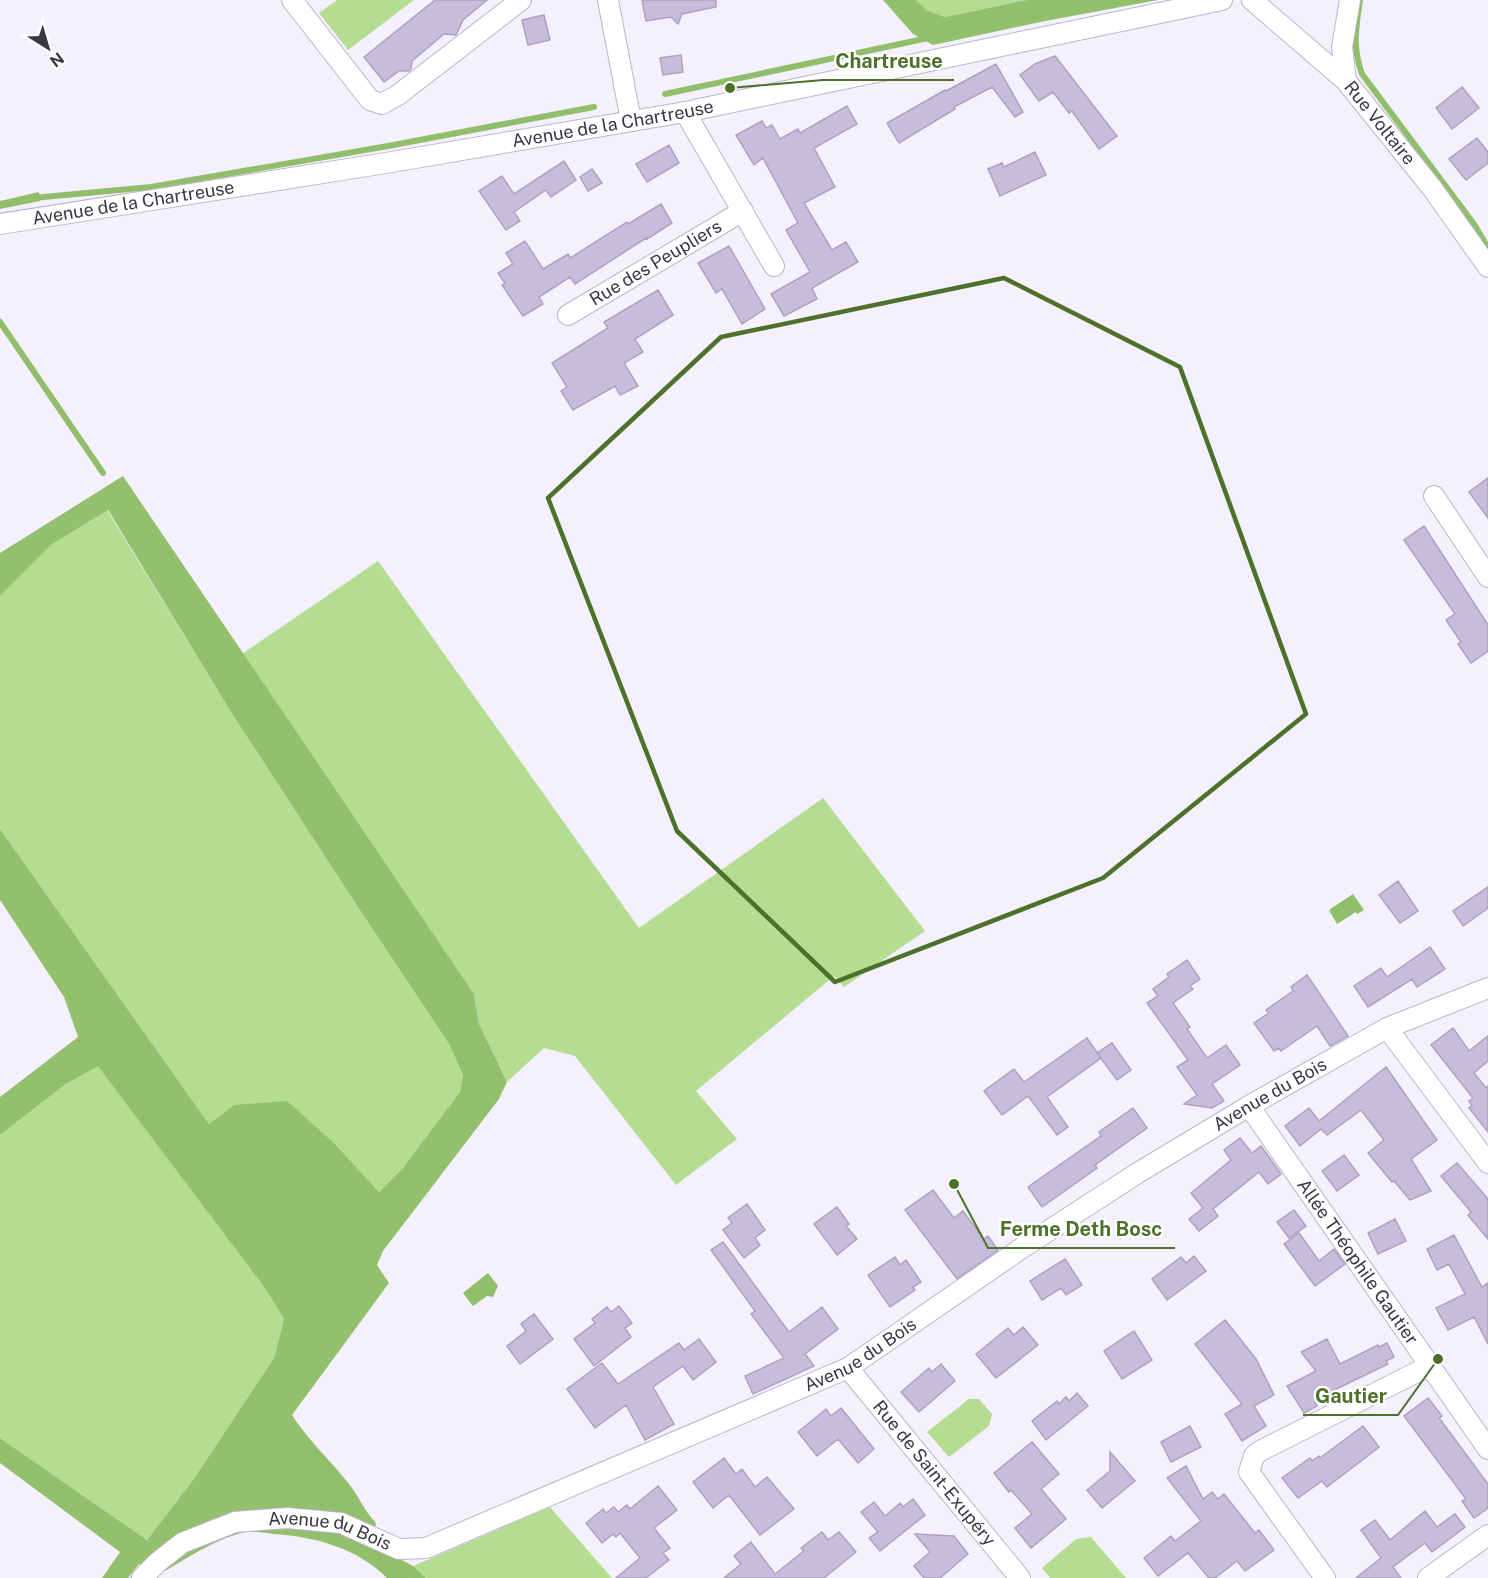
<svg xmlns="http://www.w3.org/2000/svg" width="1488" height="1578" font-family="'Public Sans',sans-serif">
<rect width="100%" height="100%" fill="#f4f0fd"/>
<path fill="#b4dd92" d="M337,0H414L348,50L319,13Z
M916,0H1027L945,17L928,11Z
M107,510L231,712L354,901L449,1044L463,1075L460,1092L402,1169L379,1192L335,1144L234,1105L209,1124L0,829V596L52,544Z
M378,561L639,928L823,798L925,931L844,987L834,976L696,1091L737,1139L676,1185L575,1056L544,1048L507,1082L479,1024L474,994L242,654Z
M98,1065L264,1287L284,1319L274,1358L193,1480L147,1540L0,1438V1135L66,1084Z
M969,1399H979L992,1414L989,1426L949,1457L927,1432Z
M550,1507L612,1578H426L413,1566Z
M1091,1537L1126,1578H1050L1042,1568L1076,1539Z"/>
<path fill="#93c06c" d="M883,0H916L928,11L945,17L1027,0H1158L1040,22L933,45L913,34Z
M123,476L474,994L479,1024L507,1082L499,1099L383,1251L377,1265L389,1283L292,1415C308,1440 330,1460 349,1484C359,1496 364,1511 376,1523L373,1544L413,1566L426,1578H387C357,1548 316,1537 274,1534C265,1533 255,1531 246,1532C220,1537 190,1556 167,1570L139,1564L128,1578H102L120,1552L0,1463V1438L147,1540L193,1480L274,1358L284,1319L264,1287L98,1066L66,1084L0,1135V1097L78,1037L64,997L0,900V829L209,1124L234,1105L287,1101L335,1144L379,1192L402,1169L460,1092L463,1075L449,1044L354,901L231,712L108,510L52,544L0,596V553Z"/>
<path fill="#91be6a" d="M39,192L40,201L0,209V201Z
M1353,894L1364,910L1357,914L1356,912L1337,924L1329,910Z
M488,1273L498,1286L493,1297L487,1296L473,1306L463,1293Z"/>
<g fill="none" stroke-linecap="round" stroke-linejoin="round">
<path stroke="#91be6a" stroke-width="6" d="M1360,0C1356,28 1352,46 1362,74L1474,224L1488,248
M665,94L1107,0
M33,198L151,187L388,146L594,107
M0,322L103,473
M114,489L486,1067L485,1080L359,1246L259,1404
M272,1415L329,1466L355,1510
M352,1539L410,1572L417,1578"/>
</g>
<path fill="#c7bcdc" stroke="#aca2c0" stroke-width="1.5" d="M435,0H487L463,20L456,35L444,34L412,61L411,69L409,71H399L384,82L364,57Z
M642,0H716V7L682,14L678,24L671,17L646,21Z
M544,15L550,40L528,45L522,20Z
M681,55L683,72L663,75L660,58Z
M1055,56L1117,136L1099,149L1072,111L1069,113L1053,92L1039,101L1020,75L1035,64Z
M996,64L1023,112L1015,117L992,87L954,107L955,109L899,143L887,123L945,90L946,91Z
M1462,87L1479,108L1452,129L1436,108Z
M847,106L857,124L814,148L835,187L804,203L832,250L846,242L858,262L812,288L817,299L784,316L771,294L810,272L786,230L798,223L763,158L754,165L736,135L762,121L766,128L772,125L780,139L798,129L800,133Z
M1477,138L1488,152V163L1466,180L1449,159Z
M669,145L679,163L647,182L636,164Z
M1035,152L1046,175L1000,196L988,169L1002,163L1004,167Z
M564,161L576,180L551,197L546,190L514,212L520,221L506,230L479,191L502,176L514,194Z
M592,169L602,183L588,191L580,177Z
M661,204L672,223L647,239L646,238L575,284L570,277L539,297L543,304L523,316L502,285L505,283L498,273L513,264L506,253L525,241L543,269L568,254L570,258L627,222L628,224Z
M729,246L765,309L742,324L722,289L716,293L698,263Z
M658,290L673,315L635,339L643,352L624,363L638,386L620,395L615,386L573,410L561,391L567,387L552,363L608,328L604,322Z
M1488,478V518L1469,492Z
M1424,526L1488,625V651L1471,663L1458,644L1461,642L1446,620L1455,614L1404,540Z
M1398,881L1418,911L1400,923L1379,895Z
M1488,887V908L1463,926L1453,911Z
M1430,947L1445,969L1417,987L1412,979L1368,1007L1354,986L1381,968L1387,977Z
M1187,960L1200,979L1190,986L1193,989L1173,1003L1190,1027L1187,1029L1207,1058L1226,1045L1240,1065L1212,1084L1224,1101L1212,1108L1184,1104L1197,1095L1177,1067L1188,1060L1147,1003L1158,996L1153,989L1169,977L1167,974Z
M1307,975L1348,1036L1330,1046L1317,1026L1281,1051L1279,1048L1274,1051L1254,1023L1269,1013L1266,1010L1293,991L1291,987Z
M1453,1028L1469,1051L1488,1036V1061L1474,1073L1486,1088L1488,1086V1132L1469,1108L1472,1106L1469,1101L1473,1098L1431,1045Z
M1087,1038L1101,1058L1047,1097L1068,1127L1057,1135L1028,1096L1002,1115L984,1091L1014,1069L1024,1082Z
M1112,1043L1131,1070L1117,1080L1097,1053Z
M1386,1067L1437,1140L1411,1159L1431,1191L1410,1200L1394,1181L1392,1182L1368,1153L1384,1140L1361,1110L1327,1135L1321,1129L1300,1146L1285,1126L1309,1108L1319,1121Z
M1133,1108L1147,1128L1095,1165L1097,1168L1042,1207L1028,1187L1101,1136L1099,1132Z
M1240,1138L1252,1153L1261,1146L1281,1174L1268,1184L1259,1172L1213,1209L1218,1216L1199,1231L1189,1219L1203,1208L1191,1193L1231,1160L1224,1150Z
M1344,1155L1359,1175L1337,1191L1322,1171Z
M1457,1163L1488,1199V1239L1468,1215L1471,1212L1441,1176Z
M933,1190L954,1218L963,1211L984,1239L988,1236L998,1250L957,1279L905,1210Z
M747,1204L765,1230L755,1238L760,1245L744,1258L723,1230L732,1223L728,1218Z
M837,1207L849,1224L846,1226L857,1239L837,1255L814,1224Z
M1294,1210L1306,1226L1289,1238L1277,1222Z
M1395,1219L1406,1241L1378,1254L1368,1233Z
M1299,1233L1319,1261L1334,1249L1345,1264L1315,1286L1284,1244Z
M1454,1235L1478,1280L1482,1287L1488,1283V1344L1474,1317L1448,1330L1436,1308L1465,1294L1449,1264L1437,1270L1427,1249Z
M723,1242L789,1332L822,1307L838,1329L805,1354L814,1366L753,1394L745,1376L784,1358L751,1314L755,1311L711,1250Z
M1194,1256L1206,1271L1167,1300L1152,1279L1181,1257L1186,1263Z
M895,1257L900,1265L906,1260L921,1282L913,1287L915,1290L890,1307L868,1275Z
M1065,1259L1082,1285L1066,1295L1061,1288L1042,1300L1030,1281Z
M619,1306L632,1323L625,1328L631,1337L594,1366L574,1339L595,1323L592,1319L607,1307L611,1312Z
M534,1314L553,1339L520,1364L507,1346L526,1331L521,1324Z
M1225,1320L1256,1359L1274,1395L1254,1406L1266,1426L1242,1441L1225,1414L1242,1404L1195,1344Z
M1023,1327L1038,1345L996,1378L976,1354L1008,1328L1014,1335Z
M1134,1331L1152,1360L1122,1379L1104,1351Z
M699,1339L716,1362L693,1380L683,1366L653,1387L674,1424L645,1440L626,1405L595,1428L567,1389L602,1363L618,1384L679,1343L684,1350Z
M1327,1339L1340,1364L1378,1345L1379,1347L1387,1343L1394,1357L1386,1361L1388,1364L1324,1395L1325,1396L1315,1402L1317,1406L1304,1413L1287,1386L1316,1371L1301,1352Z
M941,1364L955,1381L919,1412L901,1392L929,1368L932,1372Z
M1077,1393L1088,1406L1046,1440L1032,1421L1057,1401L1059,1404L1066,1397L1069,1401Z
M1428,1398L1442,1416L1439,1418L1488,1484V1508L1474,1518L1462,1501L1466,1499L1404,1416Z
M841,1408L874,1449L858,1463L838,1439L817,1456L798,1432L826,1409L831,1416Z
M1190,1426L1201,1447L1171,1462L1161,1442Z
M1363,1426L1379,1447L1327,1487L1322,1481L1298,1498L1282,1478L1310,1458L1312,1461L1319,1456L1320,1458Z
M1032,1442L1059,1474L1041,1489L1066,1519L1031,1548L1015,1528L1032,1514L1011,1490L1009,1492L994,1473Z
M1110,1452L1135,1481L1102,1508L1087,1490L1110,1471Z
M724,1458L736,1474L742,1469L755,1487L767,1477L794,1509L760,1535L729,1495L713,1508L693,1482Z
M1186,1466L1203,1499L1212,1492L1218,1499L1224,1494L1255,1533L1259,1530L1274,1550L1245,1571L1237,1561L1215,1578H1209L1188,1553L1158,1576L1144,1558L1171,1536L1175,1541L1201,1521L1167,1478Z
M658,1486L677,1510L654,1528L670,1548L663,1553L669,1560L646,1578H616L640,1558L620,1533L616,1537L613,1534L602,1543L586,1523L603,1509L606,1513L614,1507L618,1512L627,1505L630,1509Z
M913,1499L925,1515L880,1551L869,1538L878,1532L861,1512L874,1502L885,1516L900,1503L903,1507Z
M1425,1511L1437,1527L1455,1514L1465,1527L1432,1552L1425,1543L1393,1567L1401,1578H1356L1381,1558L1361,1530L1375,1520L1390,1540Z
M822,1532L828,1540L839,1532L856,1552L824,1578H724L741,1564L734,1556L751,1542L775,1574L804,1551L801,1548Z
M915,1534L954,1536L968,1554L940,1578H924L914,1566L930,1552Z"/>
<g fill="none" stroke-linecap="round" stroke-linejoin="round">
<g stroke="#bdb3d1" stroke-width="22">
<g id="minor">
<path d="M292,0L370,100L382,104L398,95L521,0"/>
<path d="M608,0L631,121"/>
<path id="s1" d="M1252,0L1346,81L1432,188L1488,267"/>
<path d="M1346,81L1342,47L1350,0"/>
<path d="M685,112L774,266"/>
<path id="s2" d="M0,224L386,163L685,112L1222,0"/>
<path id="s3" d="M568,315L743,211"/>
<path d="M1434,496L1488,577"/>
<path d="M1387,1028L1488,1163"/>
<path id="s4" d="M1249,1106L1488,1449"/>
<path id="s5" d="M848,1368L1020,1578"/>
<path id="s6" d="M142,1578L158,1562L182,1543L235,1522L287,1518L341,1523L399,1549L426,1548L848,1368L1022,1248L1136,1174L1249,1106L1387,1028L1488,988"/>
<path d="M1325,1578L1249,1472L1254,1456L1260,1451L1429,1366"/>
<path d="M1428,1578L1488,1535"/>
</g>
</g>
<use href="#minor" stroke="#fff" stroke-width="20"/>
</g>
<path fill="none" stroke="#4d712a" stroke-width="4.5" stroke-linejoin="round" d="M1004,278L1180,367L1306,714L1103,878L835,982L677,831L548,498L721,337Z"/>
<g text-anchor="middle" stroke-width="4.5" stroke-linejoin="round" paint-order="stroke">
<g font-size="18" fill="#3a3643" stroke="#fff">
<text dy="6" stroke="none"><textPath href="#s2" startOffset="621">Avenue de la Chartreuse</textPath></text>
<text dy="6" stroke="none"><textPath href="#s1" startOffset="178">Rue Voltaire</textPath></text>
<text dy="6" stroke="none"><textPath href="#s2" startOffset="135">Avenue de la Chartreuse</textPath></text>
<text dy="6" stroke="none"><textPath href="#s3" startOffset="102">Rue des Peupliers</textPath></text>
<text dy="6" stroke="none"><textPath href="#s6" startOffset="1269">Avenue du Bois</textPath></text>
<text dy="6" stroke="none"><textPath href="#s4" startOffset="190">Allée Théophile Gautier</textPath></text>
<text dy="6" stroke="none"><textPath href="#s6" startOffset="783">Avenue du Bois</textPath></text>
<text dy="6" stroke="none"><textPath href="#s5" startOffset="136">Rue de Saint-Exupéry</textPath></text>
<text dy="6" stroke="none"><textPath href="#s6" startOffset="207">Avenue du Bois</textPath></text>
</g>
</g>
<path fill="none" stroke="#4d712a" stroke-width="2" d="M730 88L823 80H954M954 1184L988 1248H1175M1438 1359L1398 1415H1303"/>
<g fill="#4d712a" stroke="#fff" stroke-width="2">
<circle cx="730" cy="88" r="6"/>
<circle cx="954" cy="1184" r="6"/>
<circle cx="1438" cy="1359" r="6"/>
</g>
<g font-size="20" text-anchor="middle" font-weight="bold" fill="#4d712a" stroke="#fff" stroke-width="4.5" stroke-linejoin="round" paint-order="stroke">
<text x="889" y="68">Chartreuse</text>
<text x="1081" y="1236">Ferme Deth Bosc</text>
<text x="1351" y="1403">Gautier</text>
</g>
<g transform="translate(48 48) rotate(143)" stroke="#ffffff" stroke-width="4.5" paint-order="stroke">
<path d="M0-4.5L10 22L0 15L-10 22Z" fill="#3a3643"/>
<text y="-9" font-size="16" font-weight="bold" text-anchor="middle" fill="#3a3643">N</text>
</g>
</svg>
